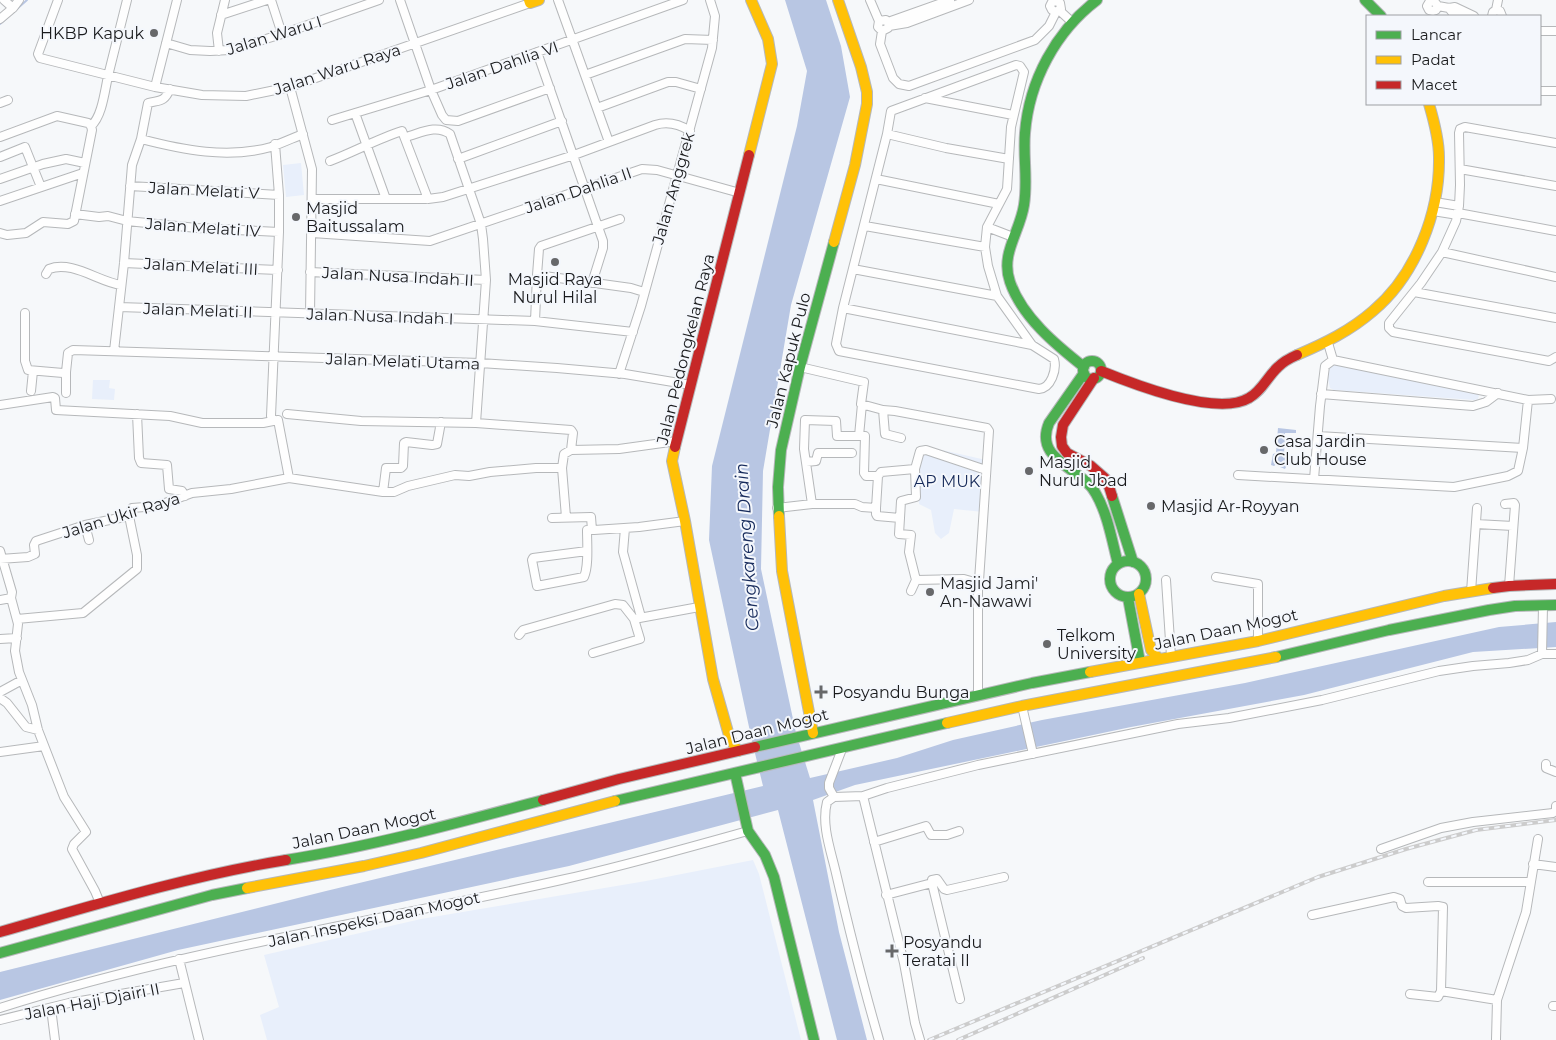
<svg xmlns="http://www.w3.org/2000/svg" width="1556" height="1040" font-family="Montserrat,sans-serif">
<rect width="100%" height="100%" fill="#f6f8fa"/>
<path fill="#e8effb" d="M301,163L304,195L286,197L283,165Z
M1335,364L1477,392L1479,395L1478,399L1474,400L1334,390L1330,388L1328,379L1330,367Z
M93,380H110L109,388L115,389L114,400L92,399Z
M920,448L942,450L986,460L983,512L954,509L949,533L941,539L935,533L931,510L919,504L917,468Z
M753,860L759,874L801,1040H267L260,1015L279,1007L264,955L421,919L646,881Z"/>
<path fill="#b8c6e3" d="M785,0H826L841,46L850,97L791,305L763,471L761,569L796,733L810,778L897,758L953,740L1042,720L1245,683L1499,627L1556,622V647L1473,652L1304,695L1131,727L855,785L813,800L839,932L867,1040H837L778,810L569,866L178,950L0,1000V972L326,891L763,786L752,741L709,540L712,466L797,126L807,71Z
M1278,428L1296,430V433H1285L1284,455L1290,459L1285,469L1280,467L1278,463L1274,466L1271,465L1273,454L1276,453Z"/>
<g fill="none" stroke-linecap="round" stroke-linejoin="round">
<path stroke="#b8c6e3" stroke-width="2" d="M0,24L27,0"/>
<g stroke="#b6b8ba" stroke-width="10">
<path id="street" d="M4,0L13,8
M58,0L38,54L40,58L155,87L202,95L246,96L290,87L530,3
M271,0L282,34
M400,0L431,90L442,115L446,120L458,121L550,88
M558,0L609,142
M870,0L879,21L878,27L882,31L888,28L889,24L886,20L879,21
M1438,6L1436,10L1433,11L1429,10L1427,6L1430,1H1434L1438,6L1449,8L1455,7L1474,16
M1449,8L1452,12L1462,16
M1496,10L1498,0
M1060,11L1072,22
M221,15L267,0
M1492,16L1493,12L1496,10L1500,11L1502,16
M0,19L13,8L19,0
M888,22L950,0
M889,26L907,23L969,0
M882,31L880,44L893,78L899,84L909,86L1035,40L1049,26L1056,12L1061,9L1060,3L1056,1L1052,2L1050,6L1052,10L1056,12
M1540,31H1556
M166,43L190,50L210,51L230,50L282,34L379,0
M219,51L217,33L225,0
M537,52L603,241V248L592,283
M1016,65L1020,66L1024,72L1011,127L1007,189L987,227L985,247L988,266L997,296L1032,345L1054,359C1057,370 1051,388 1039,389L839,351L836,344L843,308L887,134L891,111Z
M585,75L685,39L713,40
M155,87L177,0
M290,87L312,169L310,314
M1540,91H1556
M925,98L1013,115
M0,103L8,100
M597,108L668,82H676L701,89
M355,113L386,199
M332,120L431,90L683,0
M887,134L946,148L1009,159
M0,137L57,116L88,123L91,126
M406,137C421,133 436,124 450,134L481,224L483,239L486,280L476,423
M141,139C183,150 228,159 271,147C282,143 293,138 303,134
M1556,143L1465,127L1460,129L1459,133L1460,185L1459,206L1456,221L1442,252L1421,283L1389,323V328L1393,332L1549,361L1556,357
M0,157L25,147L41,187
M458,159L562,121
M330,161C354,152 377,139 402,131L428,199
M1460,169L1556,186
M0,179L43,164L66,159L85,163
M876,179L999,204
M130,186L279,195
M312,199H428L443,197L574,155L655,125C668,121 679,124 690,131
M0,201L83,173
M1435,202L1459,206
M1433,211L1458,215
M1458,213L1556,231
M75,214L99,217L108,216L127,221L197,228L279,232
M865,226L985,247
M987,227L1013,237
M0,233L7,235L26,233L43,222L68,224L74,221L92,130L91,126C103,116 105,87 109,72C115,48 121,24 127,0
M312,233L430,241L642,169L657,170L740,193
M1442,252L1556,277
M124,263L278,270
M853,269L997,296
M310,272L486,280
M46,274L49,269C72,260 99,282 121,285
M537,275L539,249L541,246L620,219
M1414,292L1556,318
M119,307L535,321L633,332
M843,308L1032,345
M25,313V361L28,370L63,373L66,372L68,353L73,350L480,363L557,368L625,374L691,385
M535,321L537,275L631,288L644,292
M1328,343L1333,360L1528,400L1551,399
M114,351L124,263L132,165L141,139L148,103C159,100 164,103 170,89
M800,367L864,382L861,404L883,410L885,434L901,438
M66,372V393
M619,374L641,306L712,48L715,16L710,0
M31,391L33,371
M1321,394L1473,406L1486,402L1498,393
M0,405L53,397L55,398L56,410L170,416L202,423H263L278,420L289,478
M883,410L895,411L987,428L989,431L979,581L978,583V695
M137,414L139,458L141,463L167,465L169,489L182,491L185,496
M287,414L361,421L476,423L571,430L573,433L571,450
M273,421L271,416L279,232V195L275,144
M859,436L862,404
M1318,436L1523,448
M806,462L816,461L818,453H852
M562,468L566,517
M1238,475L1454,487L1508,476L1518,471L1523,448L1528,400
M1314,479L1320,406L1325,366L1333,360
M383,492L386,468H401L403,466L404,443L406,442L432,445L437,444L441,422
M812,504L804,449L805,420L836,421L837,436H865L864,473L866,476H878L881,472L915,469
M1505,504L1514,503L1515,505L1509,586
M777,508L812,504H855L862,507L876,508V514L877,516L900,518L899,534L911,535L909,552L916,580
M876,508L878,476
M552,518L591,517L592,530H594L639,527L685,521
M900,518L901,501L916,497L915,469L920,451L926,450L986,470
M1476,524L1513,526
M85,525L89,540
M625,528L623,552L641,617
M0,551L12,592L11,598L18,624L15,651L19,672L32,705L38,730L64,797L86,832L74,844L72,849L95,891L100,903
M587,551L533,558L532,560L537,586L584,577C589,566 587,543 587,530H592
M0,559L28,557L35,554L34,545L36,541L85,525L129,516L132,508L157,506L192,493L231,489L289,478L383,492H394L408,486L455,475L469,476L490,472L536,468H562L564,454L571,450L619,449L677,441
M1216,577L1258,584V641
M1166,580L1171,656
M911,591L916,580L964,579L978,583
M1471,592L1477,508
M0,600L11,598
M17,619L83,613L137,569V555L129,516
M519,635L523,630L615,604L623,605L634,619L699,607
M0,639L17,638
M593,653L640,639L634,619
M1542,654L1543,606
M0,692L22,680
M0,698L7,703L26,727L38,730
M1022,706L1033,754
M0,752L44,746
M1546,764V768L1556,772
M863,796L887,788L978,765L1178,724L1229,718L1322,700L1439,671L1473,666L1509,663L1528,660L1542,654H1556
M834,797L829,788V783L842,749
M874,842L926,826L931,835H947L959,831
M1381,849L1441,828L1473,822L1553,813L1556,810V806
M1533,864L1556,867
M1428,882H1530
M932,883L960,999
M886,895L932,883V880L937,879L944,889L947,890L1004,877
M1312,915L1394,897L1400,899L1402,906L1406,908L1438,906L1443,907L1441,991L1497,1000
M179,959L199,1040
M1410,994L1438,997L1441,991
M1553,1006H1556
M0,1008C183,950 374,922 561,880C624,866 686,848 748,831
M51,1008L55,1040
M0,1020L69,1003L184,983
M879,1040C863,985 849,929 836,873C831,851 821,825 827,802L834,797L863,796L904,963L915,1023L920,1040
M1496,1040L1497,1000L1526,912L1538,839"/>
</g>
<g stroke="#b6b8ba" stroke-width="12">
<path id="fast" d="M1365,0L1381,16
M1083 370a9 9 0 1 1 18 0a9 9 0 1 1-18 0Z
M1084,367C1056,345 1022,317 1010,282C1000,254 1020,232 1024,205C1028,181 1023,157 1025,133C1029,81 1056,31 1097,0
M1084,373L1049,423C1033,461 1083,468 1096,494C1108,515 1112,541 1118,564
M1112,496L1133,562
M779,516L778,487L781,450L800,367L834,242
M1110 579a18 18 0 1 1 36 0a18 18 0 1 1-36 0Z
M1128,598L1140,662
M1276,657L1389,630L1489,610L1515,606L1556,605
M755,747L1032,683L1090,672
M735,773L748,831L765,855L774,877L814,1040
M615,801L947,723
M286,860C373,846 457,823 543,800
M0,953L212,895L247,888"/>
</g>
<g stroke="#b6b8ba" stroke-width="12">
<path id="slow" d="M529,0L530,3L539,0
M749,155L772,64L768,39L751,0
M834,242L855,165L867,104V92L861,67L838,0
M1297,355C1325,343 1350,331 1373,311C1416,275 1440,212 1439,157C1439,139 1434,121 1429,104
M675,447L672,461L685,521L713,679L730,739L738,751
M779,516L782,571L813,733
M1139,594L1151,650L1159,659
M1090,672L1258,641L1444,596L1493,588
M947,723L1022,706L1276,657
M247,888L364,866L421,853L615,801"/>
</g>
<g stroke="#b6b8ba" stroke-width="12">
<path id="jam" d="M1101,371C1133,384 1217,417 1249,398C1262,391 1267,377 1278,367C1283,362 1290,358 1297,355
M1094,378L1063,425L1061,437L1062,446L1067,453L1091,466L1107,480L1112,496
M675,447L749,155
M1493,588L1509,586L1556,584
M543,800L619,779L755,747
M0,932C94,905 189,876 286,860"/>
</g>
<use href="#street" stroke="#fefefe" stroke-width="8"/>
<use href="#fast" stroke="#4caf50" stroke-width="10"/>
<use href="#slow" stroke="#ffc107" stroke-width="10"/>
<use href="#jam" stroke="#c62828" stroke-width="10"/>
<g stroke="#ccc" stroke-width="4">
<path id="rail" d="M929,1040L1318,877L1406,849L1476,830L1556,820
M958,1040L1143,958"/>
</g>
<use href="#rail" stroke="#f4f7fc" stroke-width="2" stroke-dasharray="5.5" stroke-linecap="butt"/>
</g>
<g fill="#67686a" stroke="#f4f7fc" stroke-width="2">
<circle cx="154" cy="33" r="5"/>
<circle cx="296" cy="217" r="5"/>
<circle cx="555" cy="262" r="5"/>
<circle cx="1264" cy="450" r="5"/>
<circle cx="1029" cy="471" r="5"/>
<circle cx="1151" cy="506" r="5"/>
<circle cx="930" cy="592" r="5"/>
<circle cx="1047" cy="644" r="5"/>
<path d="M818.5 684.5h5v5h5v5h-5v5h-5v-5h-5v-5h5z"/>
<path d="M889.5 943.5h5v5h5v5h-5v5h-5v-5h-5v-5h5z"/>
</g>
<g text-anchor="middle" stroke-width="4" stroke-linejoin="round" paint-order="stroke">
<g font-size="16" fill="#1a1b1d" stroke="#f4f7fc" text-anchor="start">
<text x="144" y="39" text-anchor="end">HKBP Kapuk</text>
<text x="306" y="214">Masjid<tspan x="306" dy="18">Baitussalam</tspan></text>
<text x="555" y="285" text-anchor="middle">Masjid Raya<tspan x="555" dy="18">Nurul Hilal</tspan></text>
<text x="1274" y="447">Casa Jardin<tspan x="1274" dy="18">Club House</tspan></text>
<text x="1039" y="468">Masjid<tspan x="1039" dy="18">Nurul Jbad</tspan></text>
<text x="1161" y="512">Masjid Ar-Royyan</text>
<text x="940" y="589">Masjid Jami'<tspan x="940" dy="18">An-Nawawi</tspan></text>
<text x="1057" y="641">Telkom<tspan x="1057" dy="18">University</tspan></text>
<text x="832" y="698">Posyandu Bunga</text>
<text x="903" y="948">Posyandu<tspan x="903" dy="18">Teratai II</tspan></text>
</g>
<g font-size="16" fill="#1a1b1d" stroke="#f4f7fc">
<text transform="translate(274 35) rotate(-17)" y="6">Jalan Waru I</text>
<text transform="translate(502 65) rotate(-19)" y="6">Jalan Dahlia VI</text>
<text transform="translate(337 69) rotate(-18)" y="6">Jalan Waru Raya</text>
<text transform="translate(673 188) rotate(-74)" y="6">Jalan Anggrek</text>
<text transform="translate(204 190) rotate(3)" y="6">Jalan Melati V</text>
<text transform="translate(578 190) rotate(-19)" y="6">Jalan Dahlia II</text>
<text transform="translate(203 227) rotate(4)" y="6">Jalan Melati IV</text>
<text transform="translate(201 266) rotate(3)" y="6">Jalan Melati III</text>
<text transform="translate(398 276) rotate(3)" y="6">Jalan Nusa Indah II</text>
<text transform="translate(198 310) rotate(2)" y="6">Jalan Melati II</text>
<text transform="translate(380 316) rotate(2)" y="6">Jalan Nusa Indah I</text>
<text transform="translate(685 349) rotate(-76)" y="6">Jalan Pedongkelan Raya</text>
<text transform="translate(788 360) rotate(-76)" y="6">Jalan Kapuk Pulo</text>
<text transform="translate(403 361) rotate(2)" y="6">Jalan Melati Utama</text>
<text transform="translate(121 515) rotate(-17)" y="6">Jalan Ukir Raya</text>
<text transform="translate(1226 629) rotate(-12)" y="6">Jalan Daan Mogot</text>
<text transform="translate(757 731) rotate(-14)" y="6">Jalan Daan Mogot</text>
<text transform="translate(364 828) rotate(-12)" y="6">Jalan Daan Mogot</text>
<text transform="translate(374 919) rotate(-12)" y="6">Jalan Inspeksi Daan Mogot</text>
<text transform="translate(92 1001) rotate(-11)" y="6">Jalan Haji Djairi II</text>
</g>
<g font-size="16" fill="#152959" stroke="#f4f7fc">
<text x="947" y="487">AP MUK</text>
</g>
<g font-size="18" font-style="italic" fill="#172b5c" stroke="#f4f7fc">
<text transform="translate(747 547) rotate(-94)" y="6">Cengkareng Drain</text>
</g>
</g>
<rect x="1366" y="15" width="175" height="90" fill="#f4f7fc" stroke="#9d9fa3"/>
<rect x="1376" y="31" width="25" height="8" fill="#4caf50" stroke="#9d9fa3"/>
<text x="1411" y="40" font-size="15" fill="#1a1b1d">Lancar</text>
<rect x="1376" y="56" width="25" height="8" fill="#ffc107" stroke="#9d9fa3"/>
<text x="1411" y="65" font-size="15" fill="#1a1b1d">Padat</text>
<rect x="1376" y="81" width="25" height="8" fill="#c62828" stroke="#9d9fa3"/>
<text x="1411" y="90" font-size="15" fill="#1a1b1d">Macet</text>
</svg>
